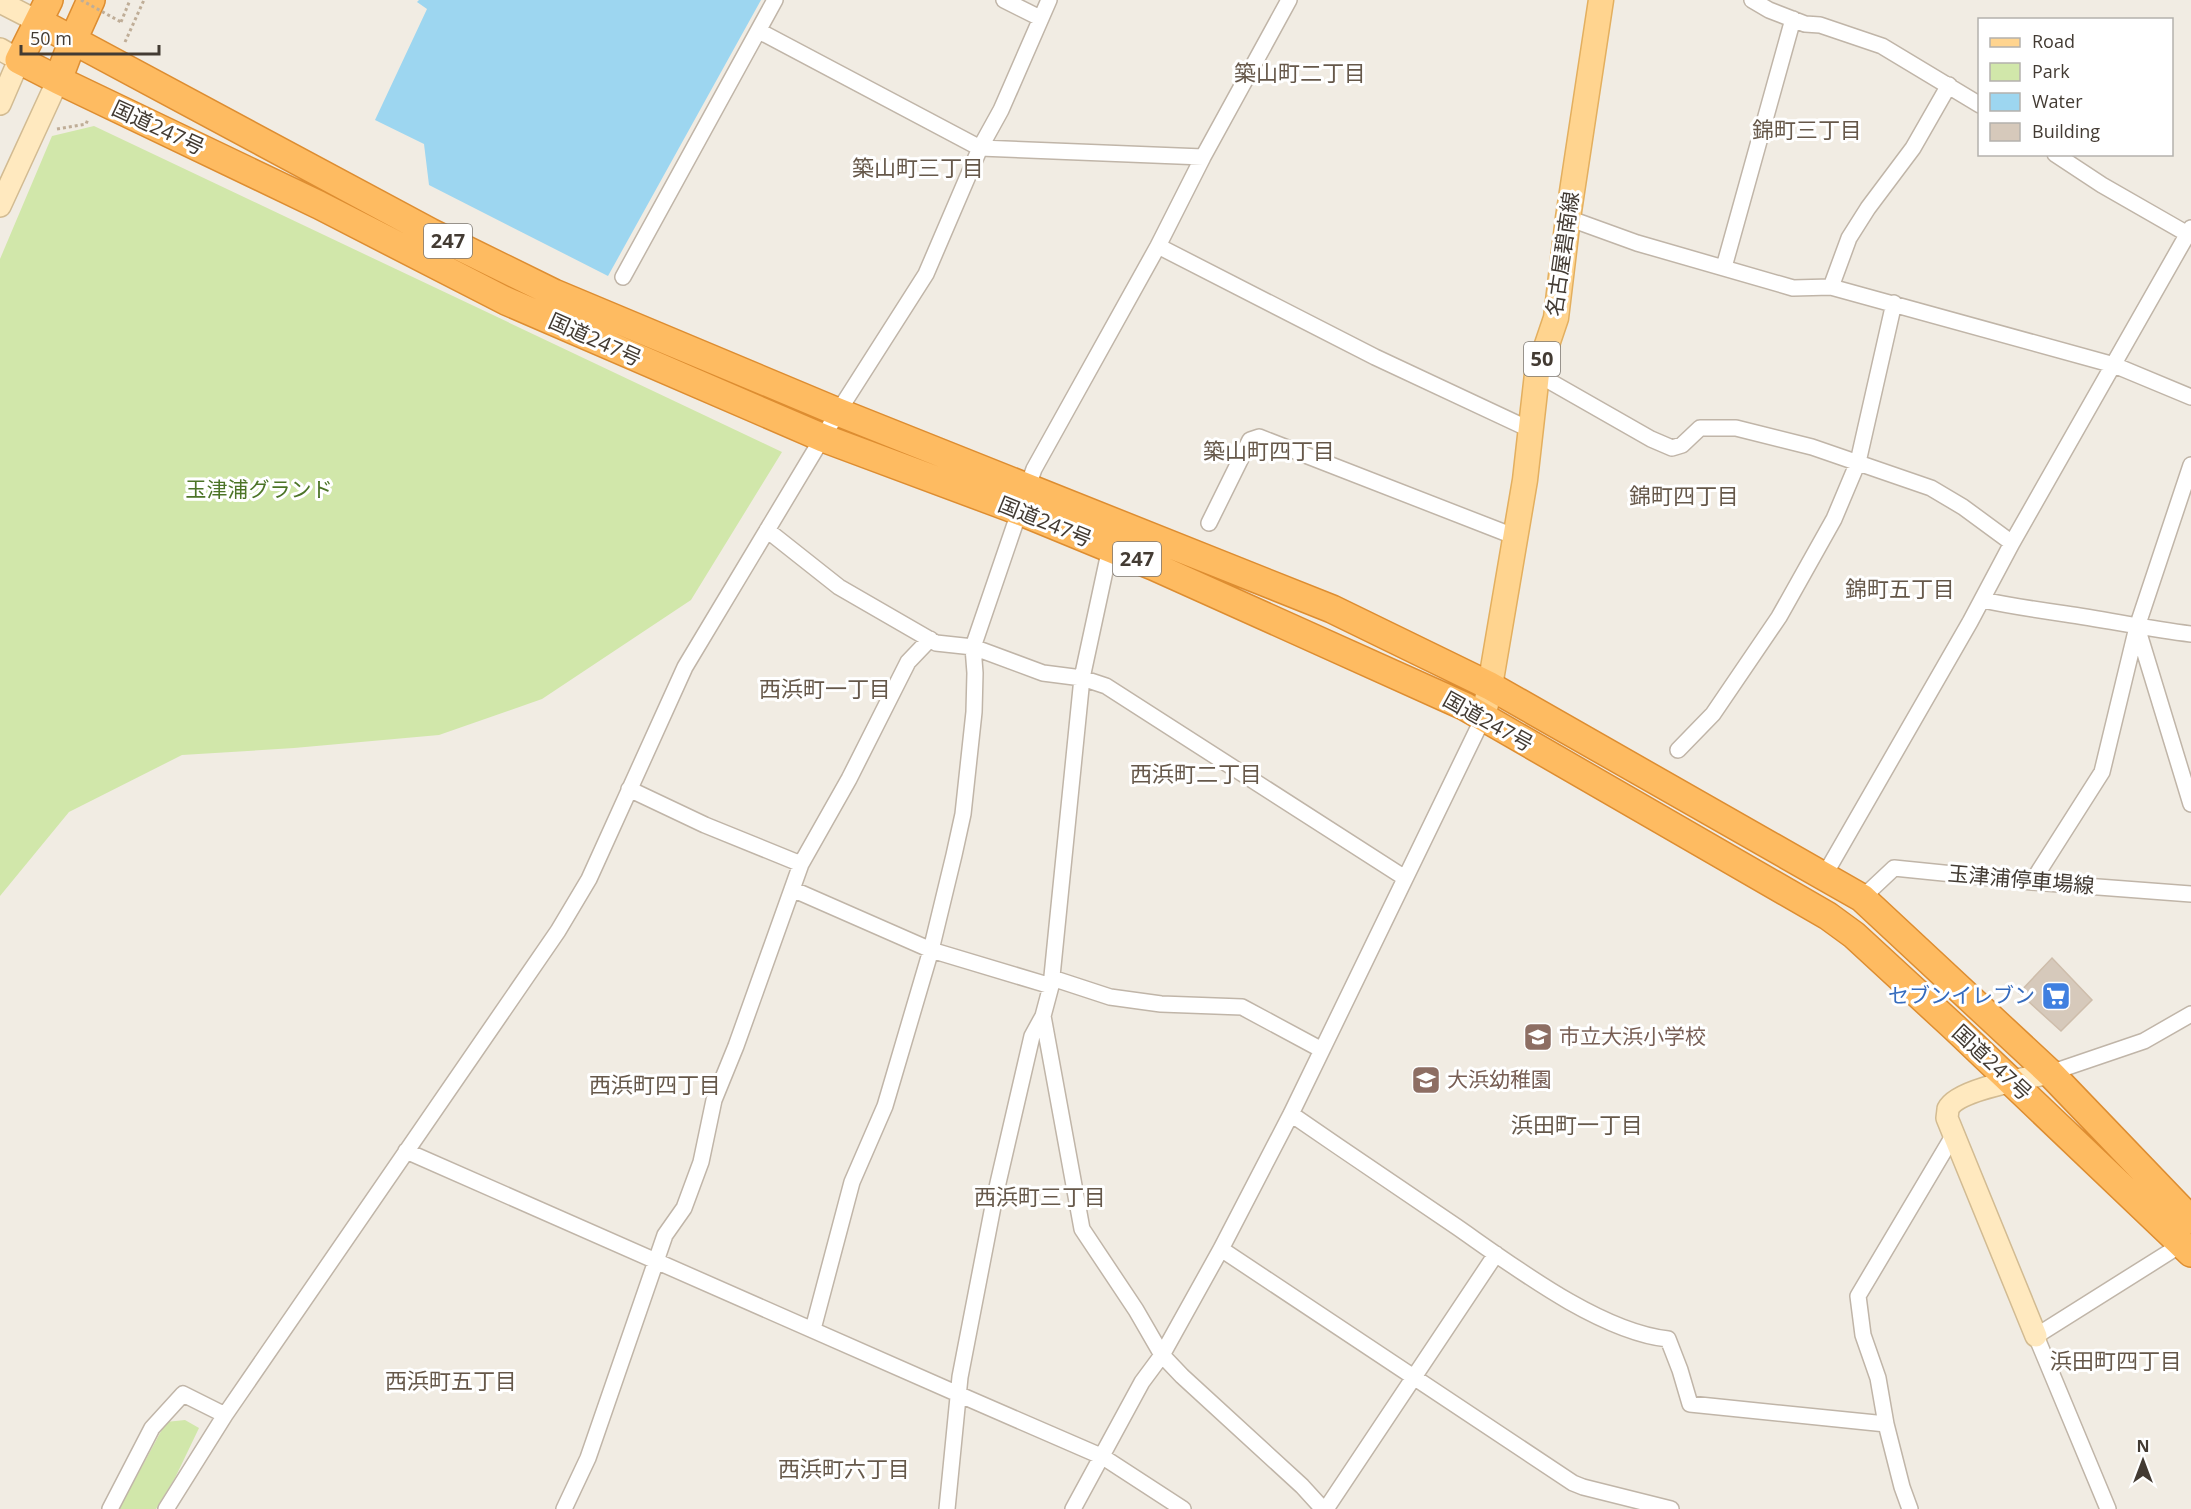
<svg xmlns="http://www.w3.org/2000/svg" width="2191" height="1509" font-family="'Open Sans','Noto Sans JP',sans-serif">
<rect width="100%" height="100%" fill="#f1ece3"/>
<path fill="#d1e7aa" d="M94,126L782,452L691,600L542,699L439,735L294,748L182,755L69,812L0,896V259L52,136Z
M185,1420L199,1428L175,1478L156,1509H119L166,1422Z"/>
<path fill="#9dd6f0" d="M419,0H761L608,276L429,185L424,144L375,120L427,9L417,2Z"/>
<path fill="#d6c9bb" stroke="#cebdab" stroke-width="1.5" d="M2052,958L2092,1000L2061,1031L2019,993Z"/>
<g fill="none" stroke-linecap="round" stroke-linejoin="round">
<g stroke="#c0b5a8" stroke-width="18">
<path id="street" d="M1004,0L1040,18
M1752,0L1769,10L1805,24L1820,25L1882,46L1980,105
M759,31L980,148L1203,157
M2055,154L2102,185L2191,236
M1568,218L1637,243L1793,288L1831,287L2114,365L2191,397
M1158,246L1375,357L1531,430
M1724,267L1793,19
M623,277L775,0
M1831,287L1849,238L1868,208L1913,148L1949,85
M1537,374L1651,439L1672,448L1682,445L1700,428H1736L1812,447L1931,488L1963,507L2012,543
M1209,523L1250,440L1259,437L1516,537
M767,530L839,587L936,643L973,647L1043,673L1082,678L1106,686L1405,878
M1983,600C2010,606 2038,610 2066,614C2108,620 2149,629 2191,634
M2137,627L2191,804
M1678,750L1713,714L1779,617L1834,519L1858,462L1894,303
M629,789L705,825L801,864
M1824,876L1970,622L2012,543L2191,228
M2032,882L2102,772L2137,627L2191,465
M792,889L931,950L1051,986
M1862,898L1894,868L2032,882L2191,894
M1052,978L1110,997L1161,1004L1242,1007L1322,1050
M1043,1016L1082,1229L1136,1310L1162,1355L1182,1376L1302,1486L1323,1509
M2050,1073L2144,1041L2191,1014
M1291,1114C1346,1152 1401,1189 1457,1227C1513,1266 1600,1332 1668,1339L1680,1370L1690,1404L1886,1424
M406,1151L958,1394L1103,1457L1183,1509
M1221,1249L1573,1483L1583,1487L1671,1509
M813,1329L852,1182L885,1106L931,950L954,855L963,814L974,712L975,673L973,647L1028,486L1034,469L1158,246L1203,157L1289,0
M110,1509L152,1428L183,1394L225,1415
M166,1509L225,1415L558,931L589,879L685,667L838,412L926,274L980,148L1001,110L1049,0
M564,1509L588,1458L665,1235L684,1208L701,1162L714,1100L736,1046L801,864L849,779L908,662L930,639
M947,1509L960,1377L995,1196L1032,1036L1043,1016L1051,986L1082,678L1110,548
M1073,1509L1142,1382L1162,1355L1221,1249L1291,1114L1483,718
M1326,1509L1496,1254
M1910,1509L1902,1487L1886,1424L1878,1378L1863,1335L1858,1296L1953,1136
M2108,1509L2036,1336L2171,1251"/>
</g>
<g stroke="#d2bb92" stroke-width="24">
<path id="secondary" d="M0,2L39,22
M0,49L19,60L0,104
M0,206L58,80
M2036,1336L1947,1118C1947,1118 1948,1110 1948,1109C1957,1089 2029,1078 2050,1073"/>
</g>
<g stroke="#e3af5f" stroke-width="27">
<path id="primary" d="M1483,718L1490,686L1525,480L1537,374L1556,318L1568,218L1601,0"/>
</g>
<g stroke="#dd8d31" stroke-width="30">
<path id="highway" d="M49,0L19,60L58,80L319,205L506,301L823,438L1019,511L1153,566L1464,706L1828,916L1854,935L1955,1028L2191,1253
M39,22L430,232L554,293L838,412L1332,609L1490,686L1862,898L2050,1073L2191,1220
M58,80L73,40L91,0"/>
</g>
<path stroke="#bfad97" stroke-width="3" stroke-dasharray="3 3" stroke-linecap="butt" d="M121,22L130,0
M125,42L144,0
M57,129L86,124L88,119"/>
<use href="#street" stroke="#fff" stroke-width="15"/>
<use href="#secondary" stroke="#ffe9bf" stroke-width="21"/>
<use href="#primary" stroke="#ffd48f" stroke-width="24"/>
<use href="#highway" stroke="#febb61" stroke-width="27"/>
<path stroke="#bfad97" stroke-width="3" stroke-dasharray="3 3" stroke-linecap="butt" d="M81,0L121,22"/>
</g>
<defs>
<g id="supermarket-square" transform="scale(1.5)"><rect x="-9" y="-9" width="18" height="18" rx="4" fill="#3f7fe0" stroke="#fff"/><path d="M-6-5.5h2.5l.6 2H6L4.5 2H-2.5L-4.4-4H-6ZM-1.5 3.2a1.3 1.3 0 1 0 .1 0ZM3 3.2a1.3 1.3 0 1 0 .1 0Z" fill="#fff"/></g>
<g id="school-square" transform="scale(1.5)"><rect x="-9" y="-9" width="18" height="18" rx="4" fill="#8d6e63" stroke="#fff"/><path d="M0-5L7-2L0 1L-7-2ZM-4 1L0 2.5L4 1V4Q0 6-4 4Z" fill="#fff"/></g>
</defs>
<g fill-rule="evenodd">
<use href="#supermarket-square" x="2056" y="996"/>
<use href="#school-square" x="1538" y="1037"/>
<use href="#school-square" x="1426" y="1080"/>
</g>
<g text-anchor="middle" stroke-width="6" stroke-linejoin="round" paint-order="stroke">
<g fill="#fff" stroke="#7b7670" stroke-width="1.5">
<rect x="424" y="224" width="48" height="34" rx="4.5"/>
<rect x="1524" y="342" width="36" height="34" rx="4.5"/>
<rect x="1113" y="542" width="48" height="34" rx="4.5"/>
</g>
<g font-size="20" font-weight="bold" fill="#433b33">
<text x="448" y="248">247</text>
<text x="1542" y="366">50</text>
<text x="1137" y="566">247</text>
</g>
<g font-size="21" fill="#433b33" stroke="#fff">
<text transform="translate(158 128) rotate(25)" y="7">国道247号</text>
<text transform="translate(1563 254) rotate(-82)" y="7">名古屋碧南線</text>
<text transform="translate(595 340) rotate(24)" y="7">国道247号</text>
<text transform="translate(1045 522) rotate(22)" y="7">国道247号</text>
<text transform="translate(1488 722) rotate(29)" y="7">国道247号</text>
<text transform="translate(2021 880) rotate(5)" y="7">玉津浦停車場線</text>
<text transform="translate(1992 1063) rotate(43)" y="7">国道247号</text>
</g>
<g font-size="21" fill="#4c7427" stroke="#fff">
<text x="259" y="497">玉津浦グランド</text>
</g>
<g font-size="21" fill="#366cbe" stroke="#fff" text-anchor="end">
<text x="2035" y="1003">セブンイレブン</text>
</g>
<g font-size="21" fill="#785e54" stroke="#fff" text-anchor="start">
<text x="1559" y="1044">市立大浜小学校</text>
<text x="1447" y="1087">大浜幼稚園</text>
</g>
<g font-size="22" fill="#66584a" stroke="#fff">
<text x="1300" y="81">築山町二丁目</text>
<text x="1807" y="138">錦町三丁目</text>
<text x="918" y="176">築山町三丁目</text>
<text x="1269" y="459">築山町四丁目</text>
<text x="1684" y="504">錦町四丁目</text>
<text x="1900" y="597">錦町五丁目</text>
<text x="825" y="697">西浜町一丁目</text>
<text x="1196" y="782">西浜町二丁目</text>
<text x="655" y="1093">西浜町四丁目</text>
<text x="1577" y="1133">浜田町一丁目</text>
<text x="1040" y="1205">西浜町三丁目</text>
<text x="2116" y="1369">浜田町四丁目</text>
<text x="451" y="1389">西浜町五丁目</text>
<text x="844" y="1477">西浜町六丁目</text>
</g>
</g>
<rect x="1978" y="18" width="195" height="138" fill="#ffffff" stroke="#b4b1ad" stroke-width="1.5"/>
<rect x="1990" y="38" width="30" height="9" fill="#ffd48f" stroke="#b4b1ad" stroke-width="1.5"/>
<text x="2032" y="48" font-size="18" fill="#433b33">Road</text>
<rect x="1990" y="63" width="30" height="18" fill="#d1e7aa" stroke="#b4b1ad" stroke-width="1.5"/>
<text x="2032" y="78" font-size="18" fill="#433b33">Park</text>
<rect x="1990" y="93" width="30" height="18" fill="#9dd6f0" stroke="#b4b1ad" stroke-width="1.5"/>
<text x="2032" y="108" font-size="18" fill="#433b33">Water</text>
<rect x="1990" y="123" width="30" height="18" fill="#d6c9bb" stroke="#b4b1ad" stroke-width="1.5"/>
<text x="2032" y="138" font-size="18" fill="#433b33">Building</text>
<g transform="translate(2143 1461)" stroke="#ffffff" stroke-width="4.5" paint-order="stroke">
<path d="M0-4.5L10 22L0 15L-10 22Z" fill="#433b33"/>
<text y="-9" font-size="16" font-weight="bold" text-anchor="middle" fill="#433b33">N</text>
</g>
<path d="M21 45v9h138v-9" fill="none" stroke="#433b33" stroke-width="3"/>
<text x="30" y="45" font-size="18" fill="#433b33" stroke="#ffffff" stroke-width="4.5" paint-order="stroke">50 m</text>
</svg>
